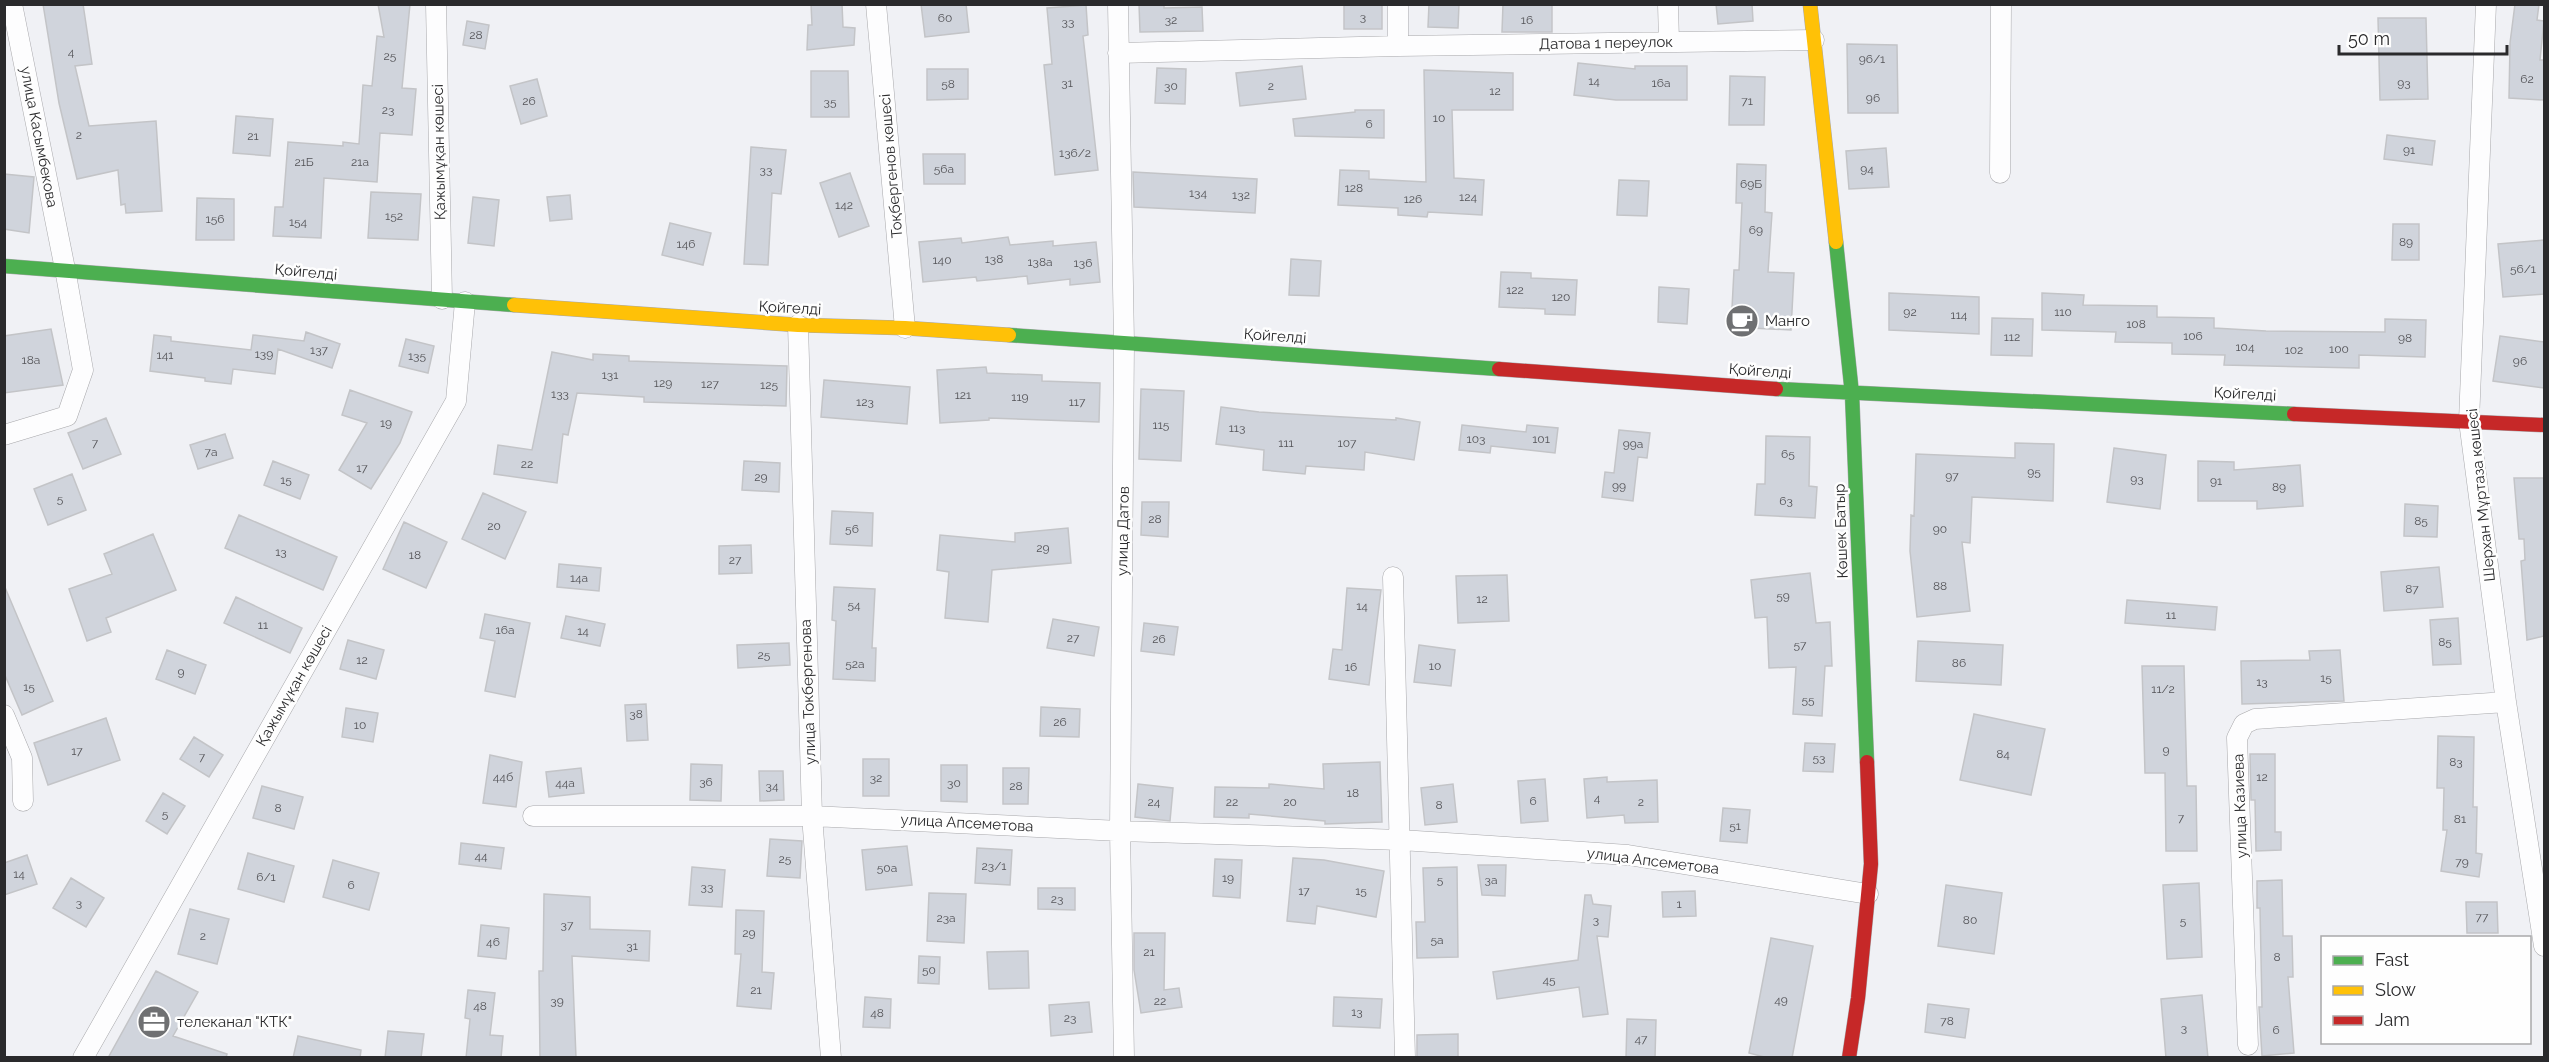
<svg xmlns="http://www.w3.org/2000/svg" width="2549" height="1062" font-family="Raleway,sans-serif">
<rect width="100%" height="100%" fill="#f0f1f5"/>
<path fill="#d0d4dc" stroke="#c3c4c7" stroke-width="1.5" d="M43,4H83L92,64L75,66L89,126L156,121L162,211L126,213L125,204L121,205L118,170L77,179L59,103Z
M378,4H410L402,88L416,89L412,135L380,133L377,182L324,178L321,238L273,236L275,207H283L288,142L343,146V142L359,144L363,85L372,86L377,36L384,37Z
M811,4H842L843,27L855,28L854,45L807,50L808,25H812Z
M921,4H966L969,32L925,37Z
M1139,4H1164V8L1202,7L1203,31L1140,32Z
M1344,4H1382V29H1344Z
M1429,4H1459L1458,28L1428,27Z
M1503,4H1552V32H1502Z
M1716,4H1752L1753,21L1718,24Z
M2515,4H2539L2537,20L2544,21L2540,60H2544V100L2509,98L2510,43Z
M1086,5L1088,35L1083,36L1098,170L1055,175L1044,65L1052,64L1047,8Z
M2378,18H2426L2428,99L2380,100Z
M467,21L489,25L485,49L463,45Z
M1847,44L1897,45L1898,113H1848Z
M1578,63L1635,69V66H1687V100H1616L1574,95Z
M1302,66L1306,99L1240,106L1236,73Z
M1157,68L1186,69L1185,104L1155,103Z
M927,69H968V99L927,100Z
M1424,70L1513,73V110H1452L1454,178L1484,180L1482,215L1428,212L1427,217L1398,215V208L1338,205L1340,170L1369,171V179L1426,182Z
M811,71H848L849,117H811Z
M1730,76L1765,77L1764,125H1729Z
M537,79L547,116L521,124L510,86Z
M1355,110H1384V138L1295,136L1293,119L1355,112Z
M236,116L273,119L270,156L233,153Z
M2387,135L2435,141L2432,165L2384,159Z
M751,147L786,150L781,194L772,193L768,265L744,264Z
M1886,148L1889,187L1849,189L1846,151Z
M923,154H965V184H924Z
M1737,164L1766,165L1765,212L1772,213L1768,272L1794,273L1791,330L1731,327L1734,270H1739L1742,203H1736Z
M1133,172L1257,179L1255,213L1134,207Z
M850,173L869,226L839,237L820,183Z
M4,174L34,177L29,233L4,229Z
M1619,180L1649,181L1647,216L1617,215Z
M371,192L421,194L418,240L368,238Z
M570,195L572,219L550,221L547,197Z
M473,197L499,200L494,246L468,243Z
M197,198L234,199V240H196Z
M670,223L711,233L703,265L662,255Z
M2393,224H2419V260H2392Z
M1008,237L1010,245L1053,241V246L1096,242L1100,282L1070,285V279L1028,284L1027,276L977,281L976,277L923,282L919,242L961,238L962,243Z
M2544,240V294L2503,297L2498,244Z
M1291,259L1321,261L1319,296L1289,295Z
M1501,272L1531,273V278L1577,280L1575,315L1545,314V309L1499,307Z
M1659,287L1689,289L1687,324L1658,322Z
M1889,293L1979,297V334L1889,330Z
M2042,293L2084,295L2083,305L2157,306V317L2214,318V328L2266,331L2385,332V319L2426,320L2425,357L2359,355V368L2224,365L2225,355L2172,354V343L2115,342L2116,332L2042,330Z
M1992,318L2033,319L2032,356L1991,355Z
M51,329L63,385L4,393V336Z
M306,332L340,344L332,368L278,349L275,374L233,369L231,384L205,381V378L150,371L154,335L171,337V341L251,350L253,335L304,341Z
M2500,336L2544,342V388L2493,381Z
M406,339L434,346L428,373L399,366Z
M552,352L593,360V354L629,356V361L787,366L786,406L644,402V397L577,393L568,435L563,434L557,483L494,474L498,445L532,450Z
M986,367L987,373L1042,375V381L1100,383L1099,422L989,418V420L940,423L937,370Z
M824,380L910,387L907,424L821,417Z
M1141,389L1184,391L1181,461L1139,459Z
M350,390L412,412L400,443L371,489L339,470L367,423L342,415Z
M1221,407L1259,412L1396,420V418L1420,422L1414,460L1365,452L1364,470L1306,466L1305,474L1263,470L1264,450L1216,444Z
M106,418L121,454L83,469L68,433Z
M1462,425L1526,432L1527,425L1558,428L1555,453L1491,446L1490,453L1459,450Z
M1619,430L1650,433L1647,458L1638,457L1633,501L1602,497L1605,472L1614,473Z
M225,434L233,458L198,469L190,445Z
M1766,436L1810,437L1809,486L1817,487L1815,518L1755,515L1757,484H1765Z
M2015,443L2054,444L2053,501L1972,497L1970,543L1962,542L1970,611L1917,617L1910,551L1911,515L1914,516L1916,454L2015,458Z
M2114,448L2166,455L2160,509L2107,502Z
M273,461L309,475L300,499L264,485Z
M744,461L780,463L779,492L742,490Z
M2198,461L2234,462V470L2300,465L2303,506L2257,509V501H2198Z
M72,474L86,510L48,525L34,489Z
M2514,478H2544V636L2527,640L2521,561L2525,560L2524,539H2519Z
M483,493L526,512L505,559L462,539Z
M1142,502H1169L1168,537L1141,535Z
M2405,504L2438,506L2437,537L2404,536Z
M832,511L873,513L872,546L830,544Z
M239,515L337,557L323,590L225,548Z
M404,522L447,542L426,588L383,569Z
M1068,528L1071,563L992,570L988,622L945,618L949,572L937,570L940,535L1015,542V533Z
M153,534L176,590L106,618L111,632L87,641L69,589L112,574L104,554Z
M751,545L752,573L719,574V546Z
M559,564L601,568L599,591L557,587Z
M2439,567L2443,607L2384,611L2381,572Z
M1810,573L1816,623L1830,622L1832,666H1825L1822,716L1793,714L1796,667L1769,668L1767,617L1755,618L1751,580Z
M1507,575L1509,621L1458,623L1456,576Z
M4,585L53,701L22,715L4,673Z
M834,587L875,589L872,648H876L875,681L833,679L836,621L832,620Z
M1347,588L1381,590L1369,685L1329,679L1333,649L1342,650Z
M236,597L302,628L290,653L224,623Z
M2127,600L2217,607L2215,630L2125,623Z
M485,614L530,623L515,697L485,691L495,641L480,638Z
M566,616L605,624L600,646L561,638Z
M2458,618L2461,664L2433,665L2430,620Z
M1053,619L1099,627L1094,656L1047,648Z
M1144,623L1178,627L1174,655L1141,651Z
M348,640L384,650L376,679L340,669Z
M1918,641L2003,645L2001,685L1916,681Z
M789,643L790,665L738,668L737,645Z
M1419,645L1455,650L1451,686L1414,682Z
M167,650L206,665L195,694L156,679Z
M2340,650L2344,701L2242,704L2241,661L2310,660L2309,651Z
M2142,666H2184L2187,786H2196L2197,851H2166L2165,773H2145Z
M646,704L648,740L627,741L625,705Z
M1041,707L1080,709L1079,737L1040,736Z
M346,708L378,713L373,742L342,737Z
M1974,714L2045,729L2031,795L1960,780Z
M106,718L120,760L48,785L34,743Z
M2438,736L2474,737L2473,807H2477L2476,853L2482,854L2479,877L2441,871L2447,830H2443L2444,788H2437Z
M194,737L223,755L209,777L180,759Z
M1805,743L1835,744L1833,772L1803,771Z
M2250,754H2275V832H2281V850L2256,851L2255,800H2251Z
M490,755L522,762L516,807L483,803Z
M863,759H889V796H863Z
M1380,762L1382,822L1325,824V821L1249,814V818L1214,817L1215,787L1269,788V784L1324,789L1323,764Z
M691,764L722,765L721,801L690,800Z
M941,765H967V802L941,801Z
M581,768L584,793L549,797L546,772Z
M1003,768H1029L1028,804H1003Z
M759,771H783L784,800L760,801Z
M1607,777V782L1657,780L1658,822L1625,823L1624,815L1587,818L1584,779Z
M1545,779L1548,821L1521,823L1518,781Z
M1138,784L1173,788L1170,821L1135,817Z
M1453,784L1457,822L1425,825L1421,788Z
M262,786L303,797L294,829L253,818Z
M163,793L185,806L167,834L146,821Z
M1723,808L1750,810L1747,843L1720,841Z
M770,839L802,841L800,878L767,876Z
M461,843L504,848L501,869L459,864Z
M907,846L912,885L866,890L862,850Z
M977,848L1012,850L1010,885L975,883Z
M248,853L294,866L284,902L238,889Z
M27,855L37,884L4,895V863Z
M1293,858L1324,860L1384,871L1376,917L1317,906L1315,924L1287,921Z
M1215,859L1242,860L1240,898L1213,896Z
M333,860L379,873L369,910L323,897Z
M1478,865H1506L1505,896L1482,895Z
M692,867L725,870L722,907L689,905Z
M1457,867L1458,957L1417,958L1416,922H1425L1423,868Z
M71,878L104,898L86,927L53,908Z
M2282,880L2283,936H2292L2293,977H2288L2294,1053L2262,1056L2259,1007H2262L2260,908H2257V881Z
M2199,883L2202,957L2167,959L2163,885Z
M1946,885L2002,893L1994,954L1938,946Z
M1038,888H1075V910L1038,909Z
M1695,891L1696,916L1663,917L1662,892Z
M929,893L966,894L964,943L927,941Z
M544,894L590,897V929L650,931L649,961L572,956L576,1058H540L539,971H543Z
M1585,895H1591L1593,904L1611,906L1608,937L1597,936L1608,1014L1583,1017L1579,987L1497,999L1493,972L1578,960Z
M2466,902H2497L2498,933H2467Z
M190,909L229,919L217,964L178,954Z
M736,910L764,911L762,972L774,973L771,1009L737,1006L741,954H735Z
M481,925L509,928L506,959L478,956Z
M1134,933H1165L1164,990L1179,988L1182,1007L1141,1013L1134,970Z
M1771,938L1813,946L1792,1058H1768L1749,1053Z
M1028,951L1029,988L989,989L987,952Z
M919,956L940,957L939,984L918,983Z
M156,971L198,992L173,1036L227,1054L226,1058H108Z
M468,990L495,993L490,1035L503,1036L501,1058H466L470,1019L465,1018Z
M2202,995L2208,1058H2166L2161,999Z
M865,997L891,999L890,1028L863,1027Z
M1334,997L1382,999L1380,1028L1333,1026Z
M1089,1002L1092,1032L1051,1036L1049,1005Z
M1928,1004L1969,1009L1965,1038L1925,1032Z
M1627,1019L1656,1020L1655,1058H1626Z
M388,1031L424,1034L421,1058H385Z
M1458,1034V1058H1417V1035Z
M298,1036L361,1050L360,1058H293Z"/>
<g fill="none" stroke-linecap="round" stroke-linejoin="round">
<g stroke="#a8a8ab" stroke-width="21">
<path id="street" d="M436,4L442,299
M876,4L905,328
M1118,4L1124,342L1120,831L1124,1058
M1398,4V46
M1668,4L1669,42
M2486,4L2469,421L2506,702L2544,946
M1118,53L1398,46L1814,40
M2000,173L2001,4
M798,325L812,816L831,1058
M4,435L67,416L83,370L65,269L12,4
M1393,577L1405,1058
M4,715L22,758L23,801
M533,816H812L1120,831L1401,840L1628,855L1868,894
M2248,1045L2237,738L2244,724L2255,719L2506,702
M83,1058L456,401L465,302"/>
</g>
<g stroke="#a8a8ab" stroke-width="15">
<path id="fast" d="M1836,242L1852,394L1867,762
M4,266L514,305
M1009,335L1499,369
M1776,389L2294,414"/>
</g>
<g stroke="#a8a8ab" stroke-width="15">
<path id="slow" d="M1810,4L1836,242
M514,305L798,325L905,328L1009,335"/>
</g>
<g stroke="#a8a8ab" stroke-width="15">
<path id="jam" d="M1499,369L1776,389
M2294,414L2544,425
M1849,1058L1858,998L1871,864L1867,762"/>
</g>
<use href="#street" stroke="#fdfdfe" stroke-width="20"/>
<use href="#fast" stroke="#4caf50" stroke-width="14"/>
<use href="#slow" stroke="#ffc107" stroke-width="14"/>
<use href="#jam" stroke="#c62828" stroke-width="14"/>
</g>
<defs>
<g id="cafe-disc" transform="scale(1.725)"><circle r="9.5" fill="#6f7072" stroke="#fefefe"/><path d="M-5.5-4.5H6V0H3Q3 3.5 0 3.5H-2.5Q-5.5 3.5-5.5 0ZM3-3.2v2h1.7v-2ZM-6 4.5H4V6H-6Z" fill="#fff"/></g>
<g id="office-disc" transform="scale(1.725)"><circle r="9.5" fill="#6f7072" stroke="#fefefe"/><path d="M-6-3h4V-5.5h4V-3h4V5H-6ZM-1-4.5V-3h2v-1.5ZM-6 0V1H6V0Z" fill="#fff"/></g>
</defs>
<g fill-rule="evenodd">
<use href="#cafe-disc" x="1742" y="321"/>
<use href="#office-disc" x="154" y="1022"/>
</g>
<g text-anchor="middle" stroke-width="5" stroke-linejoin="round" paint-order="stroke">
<g font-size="12" fill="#545458">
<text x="1363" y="21">3</text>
<text x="945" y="22">60</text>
<text x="1171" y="24">32</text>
<text x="1527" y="24">16</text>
<text x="1068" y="26">33</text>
<text x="476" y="39">28</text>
<text x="71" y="56">4</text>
<text x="390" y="60">25</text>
<text x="1872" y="63">96/1</text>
<text x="2527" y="83">62</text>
<text x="1594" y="85">14</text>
<text x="1067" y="87">31</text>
<text x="1661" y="87">16а</text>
<text x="2404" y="87">93</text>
<text x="948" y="88">58</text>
<text x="1171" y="90">30</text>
<text x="1271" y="90">2</text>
<text x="1495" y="95">12</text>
<text x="1873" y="102">96</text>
<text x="529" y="105">26</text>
<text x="1747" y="105">71</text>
<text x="830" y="106">35</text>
<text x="388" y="114">23</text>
<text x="1439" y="122">10</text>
<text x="1369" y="128">6</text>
<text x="79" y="139">2</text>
<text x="253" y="140">21</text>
<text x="2409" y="154">91</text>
<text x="1075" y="157">136/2</text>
<text x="304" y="166">21Б</text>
<text x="360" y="166">21а</text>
<text x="944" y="173">56а</text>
<text x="1867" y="173">94</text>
<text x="766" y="174">33</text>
<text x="1751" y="188">69Б</text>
<text x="1354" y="192">128</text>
<text x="1198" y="197">134</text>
<text x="1241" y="199">132</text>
<text x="1468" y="201">124</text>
<text x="1413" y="203">126</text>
<text x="844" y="209">142</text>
<text x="394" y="220">152</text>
<text x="215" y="223">156</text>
<text x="298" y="226">154</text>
<text x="1756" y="234">69</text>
<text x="2406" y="246">89</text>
<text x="686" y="248">146</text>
<text x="994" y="263">138</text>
<text x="942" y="264">140</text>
<text x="1040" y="266">138а</text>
<text x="1083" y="267">136</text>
<text x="2523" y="273">56/1</text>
<text x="1515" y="294">122</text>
<text x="1561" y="301">120</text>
<text x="1910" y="316">92</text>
<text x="2063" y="316">110</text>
<text x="1959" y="319">114</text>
<text x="2136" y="328">108</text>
<text x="2193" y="340">106</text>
<text x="2012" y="341">112</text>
<text x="2405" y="342">98</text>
<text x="2245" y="351">104</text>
<text x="2339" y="353">100</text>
<text x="319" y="354">137</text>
<text x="2294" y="354">102</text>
<text x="264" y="358">139</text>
<text x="165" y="359">141</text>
<text x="417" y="360">135</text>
<text x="31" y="364">18а</text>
<text x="2520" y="365">96</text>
<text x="610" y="379">131</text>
<text x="663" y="387">129</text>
<text x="710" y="388">127</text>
<text x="769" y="389">125</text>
<text x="560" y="398">133</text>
<text x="963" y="399">121</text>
<text x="1020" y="401">119</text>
<text x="865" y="406">123</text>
<text x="1077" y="406">117</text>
<text x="386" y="427">19</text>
<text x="1161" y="429">115</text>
<text x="1237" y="432">113</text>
<text x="1476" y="443">103</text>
<text x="1541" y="443">101</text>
<text x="95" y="447">7</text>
<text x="1286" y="447">111</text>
<text x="1347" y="447">107</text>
<text x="1633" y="448">99а</text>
<text x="211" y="456">7а</text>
<text x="1788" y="458">65</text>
<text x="527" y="468">22</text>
<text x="362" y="472">17</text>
<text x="2034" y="476">95</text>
<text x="1952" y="480">97</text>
<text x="761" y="481">29</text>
<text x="2137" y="483">93</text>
<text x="286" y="484">15</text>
<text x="2216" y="485">91</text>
<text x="1619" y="490">99</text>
<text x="2279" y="491">89</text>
<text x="60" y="503">5</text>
<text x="1786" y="505">63</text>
<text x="1155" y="523">28</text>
<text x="2421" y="525">85</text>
<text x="494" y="530">20</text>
<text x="852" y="533">56</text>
<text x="1940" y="533">90</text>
<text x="1043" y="552">29</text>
<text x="281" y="556">13</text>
<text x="415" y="559">18</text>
<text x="735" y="564">27</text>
<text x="579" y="582">14а</text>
<text x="1940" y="590">88</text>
<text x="2412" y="593">87</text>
<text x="1783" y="600">59</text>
<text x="1482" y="603">12</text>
<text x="854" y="609">54</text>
<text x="1362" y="610">14</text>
<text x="2171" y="619">11</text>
<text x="263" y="629">11</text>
<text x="505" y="634">16а</text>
<text x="583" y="635">14</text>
<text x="1073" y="642">27</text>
<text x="1159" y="643">26</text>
<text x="2445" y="646">85</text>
<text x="1800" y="649">57</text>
<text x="764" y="659">25</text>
<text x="362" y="664">12</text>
<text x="1959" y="667">86</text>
<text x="855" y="668">52а</text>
<text x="1435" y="670">10</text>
<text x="1351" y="671">16</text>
<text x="181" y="676">9</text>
<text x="2326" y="682">15</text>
<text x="2262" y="686">13</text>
<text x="29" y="691">15</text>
<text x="2163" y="693">11/2</text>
<text x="1808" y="704">55</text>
<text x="636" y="718">38</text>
<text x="1060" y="726">26</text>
<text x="360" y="729">10</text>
<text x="2166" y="754">9</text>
<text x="77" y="755">17</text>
<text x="2003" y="758">84</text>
<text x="202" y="761">7</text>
<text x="1819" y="762">53</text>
<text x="2456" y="766">83</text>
<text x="503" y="781">44б</text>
<text x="2262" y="781">12</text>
<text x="876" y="782">32</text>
<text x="706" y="786">36</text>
<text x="565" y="787">44а</text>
<text x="954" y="787">30</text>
<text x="772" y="790">34</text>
<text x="1016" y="790">28</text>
<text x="1353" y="797">18</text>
<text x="1597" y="802">4</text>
<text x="1533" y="805">6</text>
<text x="1154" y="806">24</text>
<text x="1232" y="806">22</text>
<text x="1290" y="806">20</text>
<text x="1641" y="806">2</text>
<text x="1439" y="809">8</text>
<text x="278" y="812">8</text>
<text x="165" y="818">5</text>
<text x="2181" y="822">7</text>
<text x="2460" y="823">81</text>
<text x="1735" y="830">51</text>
<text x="481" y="860">44</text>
<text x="785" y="863">25</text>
<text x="2462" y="866">79</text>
<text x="994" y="870">23/1</text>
<text x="887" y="872">50а</text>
<text x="19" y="878">14</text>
<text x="266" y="881">6/1</text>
<text x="1228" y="882">19</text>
<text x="1440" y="884">5</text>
<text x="1491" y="884">3а</text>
<text x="351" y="889">6</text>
<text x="707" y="891">33</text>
<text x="1304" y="895">17</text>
<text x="1361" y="895">15</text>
<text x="1057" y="903">23</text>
<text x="79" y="907">3</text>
<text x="1679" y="908">1</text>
<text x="2482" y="921">77</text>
<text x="946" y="922">23а</text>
<text x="1596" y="924">3</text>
<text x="1970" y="924">80</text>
<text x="2183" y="925">5</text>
<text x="567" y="929">37</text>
<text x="749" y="937">29</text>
<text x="203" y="940">2</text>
<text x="1437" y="944">5а</text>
<text x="493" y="946">46</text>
<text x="632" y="950">31</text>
<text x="1149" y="956">21</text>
<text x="2277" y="961">8</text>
<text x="929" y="974">50</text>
<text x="1549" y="984">45</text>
<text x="756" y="994">21</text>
<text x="1781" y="1004">49</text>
<text x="557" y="1005">39</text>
<text x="1160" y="1005">22</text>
<text x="480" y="1010">48</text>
<text x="1357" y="1016">13</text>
<text x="877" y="1017">48</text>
<text x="1070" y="1022">23</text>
<text x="1947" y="1025">78</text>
<text x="2184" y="1032">3</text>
<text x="2276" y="1034">6</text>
<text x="1641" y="1043">47</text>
</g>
<g font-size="15" fill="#2a2a2c" stroke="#fefefe">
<text transform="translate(1606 43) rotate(-1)" y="5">Датова 1 переулок</text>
<text transform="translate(39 137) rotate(79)" y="5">улица Касымбекова</text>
<text transform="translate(439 152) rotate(-91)" y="5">Қажымұқан көшесі</text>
<text transform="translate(891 166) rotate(-95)" y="5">Тоқбергенов көшесі</text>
<text transform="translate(306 272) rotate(5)" y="5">Қойгелді</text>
<text transform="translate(790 308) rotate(3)" y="5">Қойгелді</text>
<text transform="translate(1275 336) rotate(4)" y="5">Қойгелді</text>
<text transform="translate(1760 371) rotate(4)" y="5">Қойгелді</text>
<text transform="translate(2245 394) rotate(3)" y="5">Қойгелді</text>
<text transform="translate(2481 495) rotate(-96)" y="5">Шерхан Мұртаза көшесі</text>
<text transform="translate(1123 531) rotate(-89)" y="5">улица Датов</text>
<text transform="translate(1841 531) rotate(-92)" y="5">Көшек Батыр</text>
<text transform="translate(294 686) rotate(-60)" y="5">Қажымұқан көшесі</text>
<text transform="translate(808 692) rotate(-92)" y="5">улица Токбергенова</text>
<text transform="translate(2240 806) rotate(-92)" y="5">улица Казиева</text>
<text transform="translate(967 823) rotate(3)" y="5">улица Апсеметова</text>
<text transform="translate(1653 861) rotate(7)" y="5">улица Апсеметова</text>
</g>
<g font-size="15" fill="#2a2a2c" stroke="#fefefe" text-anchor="start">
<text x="1765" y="326">Манго</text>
<text x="177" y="1027">телеканал "КТК"</text>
</g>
</g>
<rect width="2549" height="1062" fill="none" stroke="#2a2a2c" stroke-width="12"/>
<rect x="2321" y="936" width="210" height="108" fill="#fefefe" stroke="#a9a9aa" stroke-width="1.5"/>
<rect x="2333" y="956" width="30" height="9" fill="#4caf50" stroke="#a9a9aa" stroke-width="1.5"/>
<text x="2375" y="966" font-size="18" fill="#2a2a2c">Fast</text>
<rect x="2333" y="986" width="30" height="9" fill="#ffc107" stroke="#a9a9aa" stroke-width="1.5"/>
<text x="2375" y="996" font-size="18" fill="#2a2a2c">Slow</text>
<rect x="2333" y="1016" width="30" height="9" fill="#c62828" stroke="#a9a9aa" stroke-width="1.5"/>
<text x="2375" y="1026" font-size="18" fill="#2a2a2c">Jam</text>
<path d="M2339 45v9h168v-9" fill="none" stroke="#2a2a2c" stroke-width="3"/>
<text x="2348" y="45" font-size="18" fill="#2a2a2c" stroke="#fefefe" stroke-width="4.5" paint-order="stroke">50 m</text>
</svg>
